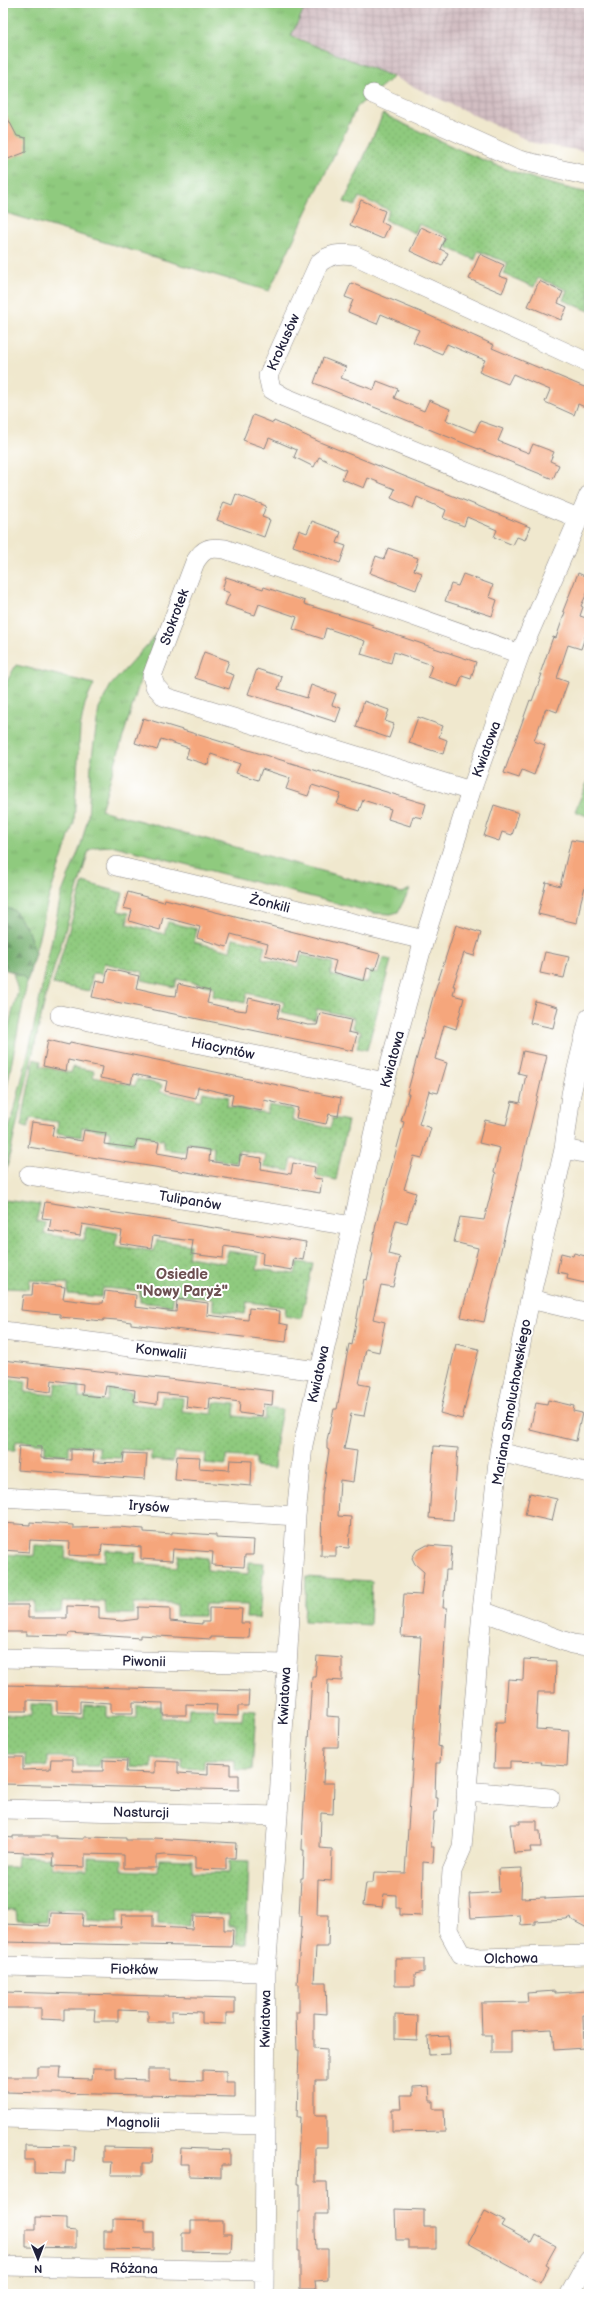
<svg xmlns="http://www.w3.org/2000/svg" width="592" height="2297" font-family="'Balsamiq Sans',sans-serif">
<defs>
<pattern id="industrial-grid" width="8" height="8" patternUnits="userSpaceOnUse"><rect width="8" height="8" fill="#d2bec2"/><path d="M0 4h8M4 0v8" fill="none" stroke="#b4a3a8"/></pattern>
<pattern id="grass-tufts" width="24" height="20" patternUnits="userSpaceOnUse"><rect width="24" height="20" fill="#8fca7e"/><path d="M3 7l-1-3M5 7V3M7 7l1-3M15 17l-1-3M17 17v-4M19 17l1-3" fill="none" stroke="#7bad6e"/></pattern>
<pattern id="forest-firs" width="22" height="20" patternUnits="userSpaceOnUse"><rect width="22" height="20" fill="#73ae6d"/><path d="M5 1l3.5 6h-7zM16 11l3.5 6h-7z" fill="#5e8d5b"/></pattern>
<pattern id="park-dots" width="8" height="8" patternUnits="userSpaceOnUse"><rect width="8" height="8" fill="#8fca7e"/><path d="M2 2h.1M6 6h.1" fill="none" stroke="#7bad6e" stroke-width="1.8" stroke-linecap="round"/></pattern>
</defs>
<rect width="100%" height="100%" fill="#fff"/>
<filter id="ink" filterUnits="userSpaceOnUse"><feTurbulence type="fractalNoise" baseFrequency=".025" numOctaves="2"/><feDisplacementMap in="SourceGraphic" scale="8" xChannelSelector="R" yChannelSelector="G"/><feConvolveMatrix kernelMatrix="1 2 1 2 8 2 1 2 1" color-interpolation-filters="sRGB"/></filter>
<filter id="wash" filterUnits="userSpaceOnUse"><feTurbulence type="fractalNoise" baseFrequency=".012" numOctaves="4" result="noise"/><feDisplacementMap in="SourceGraphic" scale="16" xChannelSelector="R" yChannelSelector="G"/><feGaussianBlur stdDeviation="0.9" result="paint"/><feColorMatrix in="noise" values="0 0 0 0 0 0 0 0 0 0 0 0 0 0 0 0 0 1.4 0 .05"/><feComposite in="paint" operator="in"/></filter>
<g filter="url(#wash)">
<rect width="100%" height="100%" fill="#f0e8ce"/>
<path fill="url(#industrial-grid)" d="M307,3H589V152L533,143L393,77L291,35Z"/>
<path fill="url(#grass-tufts)" stroke="#58765c" d="M3,3H307L291,36L393,77L357,107L269,291L3,212Z
M157,634L139,684L101,810L402,893L410,889L398,912L391,914L374,913L115,846L95,847L89,850L46,995L3,1185V1145L13,1116L30,1045L61,895L81,845L88,817L91,764L99,708L111,685Z
M16,665L94,684L85,704L80,729L74,822L48,900L35,953C29,934 24,914 3,907V688Z
M13,973L25,977L27,983L3,1108V1047L18,991Z"/>
<path fill="url(#forest-firs)" stroke="#4a6854" d="M3,907L14,910L20,918L28,931L35,953L27,983C23,973 13,972 3,969Z"/>
<path fill="url(#park-dots)" stroke="#58765c" d="M383,114C451,146 514,178 589,193V311L563,300L567,290L538,278L534,287L504,274L508,263L478,251L475,260L446,247L449,237L419,224L415,233L385,220L389,210L359,197L355,206L344,202Z
M589,778V817L575,811Z
M83,882L123,893L118,911L129,913L127,924L164,934L168,922L197,929L194,942L230,951L233,938L265,945L262,958L298,967L302,955L333,963L330,975L367,983L371,971L378,973L383,958L391,960L367,1050L357,1048L361,1031L353,1028L355,1018L317,1009L315,1020L282,1012L284,1002L247,993L245,1003L213,996L214,987L177,979L175,987L142,980L143,972L104,963L102,974L93,973L89,991L53,984Z
M34,1059L41,1061L40,1066L71,1073L73,1067L94,1071L93,1077L135,1086L137,1079L162,1085L160,1092L201,1100L203,1092L229,1097L227,1106L267,1114L269,1105L294,1110L292,1120L330,1128L333,1118L348,1121L336,1180L317,1176L318,1163L292,1159L289,1171L264,1166L266,1155L239,1150L236,1163L213,1159L214,1147L187,1143L185,1152L163,1149L164,1140L135,1135L133,1145L109,1141L110,1132L82,1127L81,1137L57,1133L58,1122L30,1118L28,1128L21,1126Z
M5,1200L40,1205L36,1221L46,1223L44,1234L84,1240L86,1227L118,1233L115,1246L154,1251L157,1240L190,1245L188,1257L225,1263L228,1251L259,1256L257,1269L295,1274L298,1262L313,1264L301,1319L285,1316L286,1307L247,1302L245,1314L213,1310V1299L174,1295L172,1306L140,1302V1291L103,1288L101,1297L68,1294V1284L30,1280L29,1289L5,1288L3,1297V1208Z
M4,1378L26,1381L25,1392L54,1395L56,1383L79,1386V1397L107,1401L109,1389L132,1392L131,1404L160,1407L162,1396L183,1398L182,1411L212,1414L214,1402L235,1404L234,1416L264,1419L266,1408L282,1410L276,1441L274,1469L256,1467V1458L226,1456V1465L205,1463L206,1454L174,1452L173,1462L151,1460V1451L121,1449L120,1458L99,1457V1447L69,1445V1455L45,1453V1444L16,1441L15,1450H3Z
M35,1545L66,1547L65,1559L105,1561L106,1550L136,1552L135,1563L177,1567L179,1555L207,1558V1570L248,1574L249,1562L264,1563L259,1618H246L247,1605L205,1604L204,1616H176V1604H133V1614H106L105,1602L62,1601L61,1612H33V1601H3V1554L34,1556Z
M306,1577L372,1581L370,1625L304,1621Z
M31,1704L53,1705V1717H84V1706L107,1707V1717L137,1718V1706H161V1718H188L189,1708H214V1719L242,1720L243,1710L256,1711L252,1770H235V1760H204V1769L182,1768V1759H152V1768L130,1767V1758H100L99,1766H77L76,1757H47V1766H26L25,1754H3V1715L31,1716Z
M17,1856L51,1858V1868L88,1869V1857L122,1859V1870L158,1872L159,1859L192,1860V1872L229,1873V1860L249,1861L246,1944H236V1926H229V1914L190,1913L189,1926L158,1924V1913L118,1911L117,1923L87,1921V1910H48L47,1921L17,1920L16,1910L3,1909V1867H16Z"/>
<g id="blocks">
<path fill="#f5a67b" d="M3,109L17,136L26,138V152L3,161Z
M361,200L385,211L381,222L389,226L383,239L350,225Z
M421,227L445,238L440,249L448,253L442,266L410,251Z
M480,254L504,265L499,276L508,279L502,293L469,279Z
M539,281L563,292L558,303L567,307L561,320L528,306Z
M351,283L428,315L494,345L492,348L589,389V409L578,404L574,415L545,402L550,390L513,374L508,384L479,372L485,360L477,357L447,344L442,354L413,342L419,330L411,327L381,314L377,324L348,312L353,300L345,297Z
M323,358L346,367L341,378L374,390L377,381L398,389L394,398L424,411L429,400L450,409L446,420L475,432L480,421L503,429L498,441L529,453L533,444L554,452L550,461L559,465L553,479L314,383Z
M253,415L273,423L274,421L322,443L530,527L525,540L517,537L513,545L494,537L497,530L467,517L464,526L443,518L446,510L417,497L413,508L391,498L395,489L368,478L364,488L342,479L346,470L319,457L314,467L294,457L297,450L269,438L265,448L243,440Z
M236,494L266,506L262,517L270,520L264,537L217,520L224,502L232,505Z
M312,521L341,532L337,543L346,546L340,563L293,546L299,530L307,533Z
M388,548L418,558L414,570L422,573L416,590L370,573L376,556L384,559Z
M578,573L589,578V589L581,606L583,607L580,616L589,619V625L581,649L568,645L557,678L568,682L557,712L546,708L534,741L545,745L534,775L522,770L519,778L504,773L530,700L532,701L542,674H540L553,637L556,638L565,612L563,611Z
M463,574L493,585L489,597L497,600L492,616L445,601L451,584L458,586Z
M226,577L263,589L264,587L305,601L304,604L373,625L372,627L476,662L471,679L462,676L458,687L428,677L432,665L394,652L391,663L361,654L365,641L326,628L323,639L293,629L297,617L259,604L255,615L225,605L230,593L222,590Z
M204,652L229,661L225,672L234,675L229,689L195,678Z
M257,669L282,677L278,689L307,698L311,685L336,694L332,705L341,708L336,722L248,694Z
M364,701L389,710L385,721L394,724L389,738L356,727Z
M418,717L443,726L439,737L447,740L443,754L409,743Z
M143,718L426,804L422,818L413,816L410,826L388,819L391,809L363,800L359,811L337,804L341,794L312,785L308,796L286,789L290,778L262,769L258,780L236,773L240,764L211,754L208,765L186,758L189,748L161,739L157,750L135,743Z
M494,805L519,813L512,835L502,832L499,841L484,836Z
M571,840L589,843V873L581,901L577,923L538,914L546,882L560,886Z
M128,892L164,902L165,899L380,954L375,970L367,968L364,981L333,972L336,961L314,955L299,952L296,964L265,955L268,944L231,934L227,947L197,938L200,927L163,917L160,930L129,921L132,910L123,908Z
M456,925L481,933L474,956L464,953L453,986H455L453,995L464,998L456,1029L444,1025L435,1059L447,1063L438,1093L429,1091L419,1124L431,1128L422,1158L414,1156L404,1189L416,1193L407,1223L396,1220L388,1254L400,1257L393,1287L381,1285L373,1319L385,1322L379,1352L366,1349L359,1384L370,1386L364,1416L351,1414L344,1449L357,1451L353,1482L340,1480L338,1516L351,1517L349,1548L336,1547V1556H321L322,1496L329,1450L327,1449V1440L334,1409H337L349,1344L352,1345L364,1279L367,1280L373,1253L371,1252L376,1224L404,1122L401,1121L409,1094H407L433,997Z
M545,952L569,957L564,978L540,973Z
M108,969L139,976L136,988L167,995L176,996L178,984L210,991L207,1003L237,1010L246,1011L249,998L280,1005L277,1018L308,1025H317L320,1013L351,1020L348,1032L357,1034L353,1051L92,997L96,980L105,982Z
M535,1001L558,1007L553,1028L530,1023Z
M48,1040L69,1045L70,1042L341,1098L338,1116L329,1114L326,1124L296,1118L298,1108L264,1100L262,1111L231,1105L233,1095L198,1087L196,1098L165,1091L167,1081L133,1074L131,1084L100,1078L102,1067L68,1060L66,1071L43,1066Z
M523,1051L547,1056L484,1322L461,1317L478,1248L454,1242L460,1217L484,1220L496,1173L494,1172L500,1148L479,1143L485,1120L506,1125L512,1101L520,1103L526,1075L518,1073Z
M32,1122L54,1125L52,1136L82,1141L84,1130L106,1133L104,1144L135,1148L137,1139L159,1142L157,1153L186,1158L188,1147L210,1150L209,1161L239,1166L240,1155L262,1158L261,1169L291,1174L293,1163L315,1167L313,1178L322,1179L320,1193L28,1147Z
M45,1202L306,1242L303,1260L294,1258L292,1270L262,1265L263,1253L255,1251L224,1246L223,1258L191,1254L193,1241L153,1236L151,1248L120,1243L122,1231L82,1224L80,1236L49,1231L51,1219L42,1218Z
M561,1253L573,1256L574,1253L589,1257V1284L567,1279L568,1274L557,1272Z
M33,1283L65,1287L63,1299L94,1303H103L105,1291L136,1295L135,1307L176,1312L177,1299L208,1303L207,1315L239,1319L248,1320L249,1308L280,1311L279,1323L288,1325L286,1342L131,1324V1322L117,1320L104,1319L103,1321L60,1317V1314L21,1310L23,1295H32Z
M456,1344L479,1349L462,1419L440,1413Z
M3,1360L273,1391L272,1405L263,1404L262,1416L239,1413L240,1402L210,1398L209,1410L186,1407L187,1396L158,1393L157,1404L134,1401L135,1390L106,1386L104,1397L82,1395L83,1384L52,1380L51,1392L28,1389L29,1378L3,1375Z
M548,1400L574,1406L573,1411L582,1413L576,1441L530,1430L536,1403L547,1405Z
M19,1446L41,1447V1458L71,1460V1449L94,1451L93,1462L123,1463L124,1453L147,1454L145,1479L17,1470Z
M434,1446L458,1448L453,1520L429,1518Z
M177,1456L200,1457L199,1468L229,1470L230,1460L252,1461L251,1486L175,1480Z
M530,1493L557,1499L552,1521L525,1515Z
M30,1522L73,1525V1528L118,1527L144,1529V1532L172,1534V1532L216,1535V1538L254,1540L253,1555H245L244,1567L212,1565L213,1552L173,1549L172,1561L141,1559V1547L133,1546L102,1544L101,1556H85L69,1555L70,1542L30,1540L29,1552L3,1550V1523L30,1525Z
M427,1545L452,1547L450,1570H446L443,1608H447L438,1746L441,1747L440,1763H436L435,1798H438L437,1812H434L431,1847H434L433,1863L423,1862L422,1916L400,1915V1908H396V1895L384,1894L382,1907L363,1905L366,1883H373L374,1872L405,1873L421,1637L401,1636L404,1594L421,1595L424,1572L415,1564L412,1558L416,1551Z
M3,1605H28V1618H67V1606L99,1607V1619L122,1621L138,1619V1607L170,1608V1621L202,1624V1622H209V1608L242,1609L241,1623H250L249,1638L211,1637V1639L140,1635V1638L69,1633L68,1636L26,1635V1632H3Z
M317,1656L342,1658V1681L328,1680L327,1716L339,1717L338,1747H325L323,1783H334L333,1814L321,1813L320,1848L332,1849L331,1881L318,1880L317,1915H329L328,1947H316L314,1982H326L327,2014L314,2013V2048L327,2049V2080H315V2115H327V2147H315V2182H327L328,2214H315V2231L316,2249H328V2280L315,2281L316,2289H300V2251H298V2212H300V2184H297L300,2117H297L299,2050H297L296,2012H299V1984H297L302,1916H299L301,1878H303L304,1850H302L303,1821L312,1677H315Z
M524,1659L556,1661L555,1692H538L536,1729L569,1731L567,1766L541,1764L542,1762L510,1761V1768H494L496,1722H505L508,1679L523,1680Z
M5,1685L249,1691L248,1706H238V1716L216,1715L217,1705L186,1704V1715H163V1703L133,1702V1713H111V1703L80,1701V1713L57,1712V1701L27,1700V1711H4Z
M3,1757H23V1770L50,1769L51,1759H73V1771H103V1760L127,1761L126,1772L155,1773V1761L178,1762V1773L208,1775V1763L230,1764V1775H239V1790L3,1784Z
M520,1821H537V1831H540L541,1847H530L531,1852L514,1853L510,1824H520Z
M13,1836H56V1838L84,1839V1837L126,1838V1840H154V1838L236,1843L235,1858H226V1870L195,1869V1857L165,1855L156,1856V1868H124V1855L85,1854V1867L53,1866L54,1854L3,1852V1837L13,1838Z
M522,1868L521,1898L545,1897V1899L589,1897V1929L572,1920L571,1917L566,1919L535,1921V1924L521,1925L520,1915L471,1918L469,1894L499,1892L498,1869Z
M51,1913L83,1914L82,1926L105,1927H121L122,1915H153V1927L176,1928L192,1929L193,1916L224,1917V1930H233L232,1947L3,1942V1924L50,1926Z
M395,1959H424V1972L415,1974V1986H395Z
M555,1991V1993L589,1991V2015H583L584,2048L554,2050L552,2029L511,2031V2053H492V2035H482L481,2003L528,2002L527,1993Z
M3,1992L235,1998V2013H226V2024L202,2023V2012L172,2011V2022H148V2011L118,2010V2021H94L95,2009H64V2020L41,2019V2008H3Z
M395,2015L418,2016L417,2040L395,2039Z
M449,2036L450,2054L429,2055L428,2037Z
M37,2067H61L60,2078L92,2079L93,2068H116V2079L148,2080V2069H171V2080L203,2081V2070L226,2071V2082H235V2097L3,2092V2077H37Z
M429,2086L430,2101H433V2109H444L445,2131L392,2132V2109H402L401,2095H413V2087Z
M25,2145L75,2146L74,2161H66L65,2174L34,2173V2160H25Z
M103,2147L153,2148L152,2163H143V2175H111L112,2162H103Z
M181,2148L230,2150V2165H221V2177L189,2176V2164H180Z
M395,2209L424,2210V2227H436V2249H409V2240H396Z
M485,2211L504,2221L501,2226L532,2243L536,2235L556,2246L546,2264L549,2266L540,2283L468,2243Z
M36,2217L67,2218V2230L76,2231V2248L26,2247V2229H36Z
M113,2219L145,2220V2232H154V2250L104,2249V2231H113Z
M191,2221H223V2234H232L231,2252L182,2251V2233H191Z"/>
</g>
</g>
<g filter="url(#ink)">
<use href="#blocks" fill-opacity="0" stroke="#898584" stroke-width="1"/>
<g fill="none" stroke-linecap="round" stroke-linejoin="round">
<g stroke="#898584" stroke-width="20">
<path id="minor" d="M373,94L519,160L589,176
M578,518L284,397L271,389L268,376L319,263C330,254 340,253 354,255L589,363
M471,791L165,697L155,686L152,676L195,562C204,548 209,547 225,549L520,654
M116,866L424,940
M60,1015L385,1082
M589,1018L571,1094L564,1149L530,1299L499,1452L482,1611L462,1848L452,1871L448,1930L461,1954L479,1958L589,1955
M564,1149L589,1154
M29,1175L352,1226
M530,1299L589,1313
M3,1331L319,1371
M499,1452L589,1473
M3,1497L296,1516
M482,1611L572,1644L589,1646
M3,1658L286,1664
M466,1791L550,1798
M3,1809L278,1816
M3,1966L266,1972
M3,2118L264,2125
M3,2266L264,2271
M264,2294L266,1972L278,1816L296,1516L303,1445L385,1082L424,940L471,791L520,654L589,495
M570,2294L589,2259"/>
</g>
<use href="#minor" stroke="#fff" stroke-width="19"/>
</g>
</g>
<g text-anchor="middle" stroke-width="4" stroke-linejoin="round" paint-order="stroke">
<g font-size="14" fill="#22223b" stroke="#fff">
<text transform="translate(283 342) rotate(-66)" y="5">Krokusów</text>
<text transform="translate(174 617) rotate(-70)" y="5">Stokrotek</text>
<text transform="translate(486 749) rotate(-70)" y="5">Kwiatowa</text>
<text transform="translate(270 903) rotate(14)" y="5">Żonkili</text>
<text transform="translate(223 1048) rotate(12)" y="5">Hiacyntów</text>
<text transform="translate(392 1059) rotate(-75)" y="5">Kwiatowa</text>
<text transform="translate(190 1200) rotate(9)" y="5">Tulipanów</text>
<text transform="translate(161 1351) rotate(7)" y="5">Konwalii</text>
<text transform="translate(318 1374) rotate(-78)" y="5">Kwiatowa</text>
<text transform="translate(511 1402) rotate(-80)" y="5">Mariana Smoluchowskiego</text>
<text transform="translate(149 1506) rotate(4)" y="5">Irysów</text>
<text transform="translate(144 1661) rotate(1)" y="5">Piwonii</text>
<text transform="translate(284 1696) rotate(-87)" y="5">Kwiatowa</text>
<text transform="translate(141 1812) rotate(1)" y="5">Nasturcji</text>
<text transform="translate(511 1958) rotate(-1)" y="5">Olchowa</text>
<text transform="translate(134 1969) rotate(1)" y="5">Fiołków</text>
<text transform="translate(265 2019) rotate(-89)" y="5">Kwiatowa</text>
<text transform="translate(133 2122) rotate(1)" y="5">Magnolii</text>
<text transform="translate(134 2268) rotate(1)" y="5">Różana</text>
</g>
<g font-size="15" font-weight="bold" fill="#6c5051" stroke="#fff">
<text x="182" y="1279">Osiedle<tspan x="182" dy="17">"Nowy Paryż"</tspan></text>
</g>
</g>
<rect width="592" height="2297" fill="none" stroke="#fff" stroke-width="16"/>
<g transform="translate(38 2259) rotate(179)" stroke="#ffffff" stroke-width="3" paint-order="stroke">
<path d="M0-3L7 15L0 10L-7 15Z" fill="#22223b"/>
<text y="-6" font-size="11" font-weight="bold" text-anchor="middle" fill="#22223b">N</text>
</g>
</svg>
